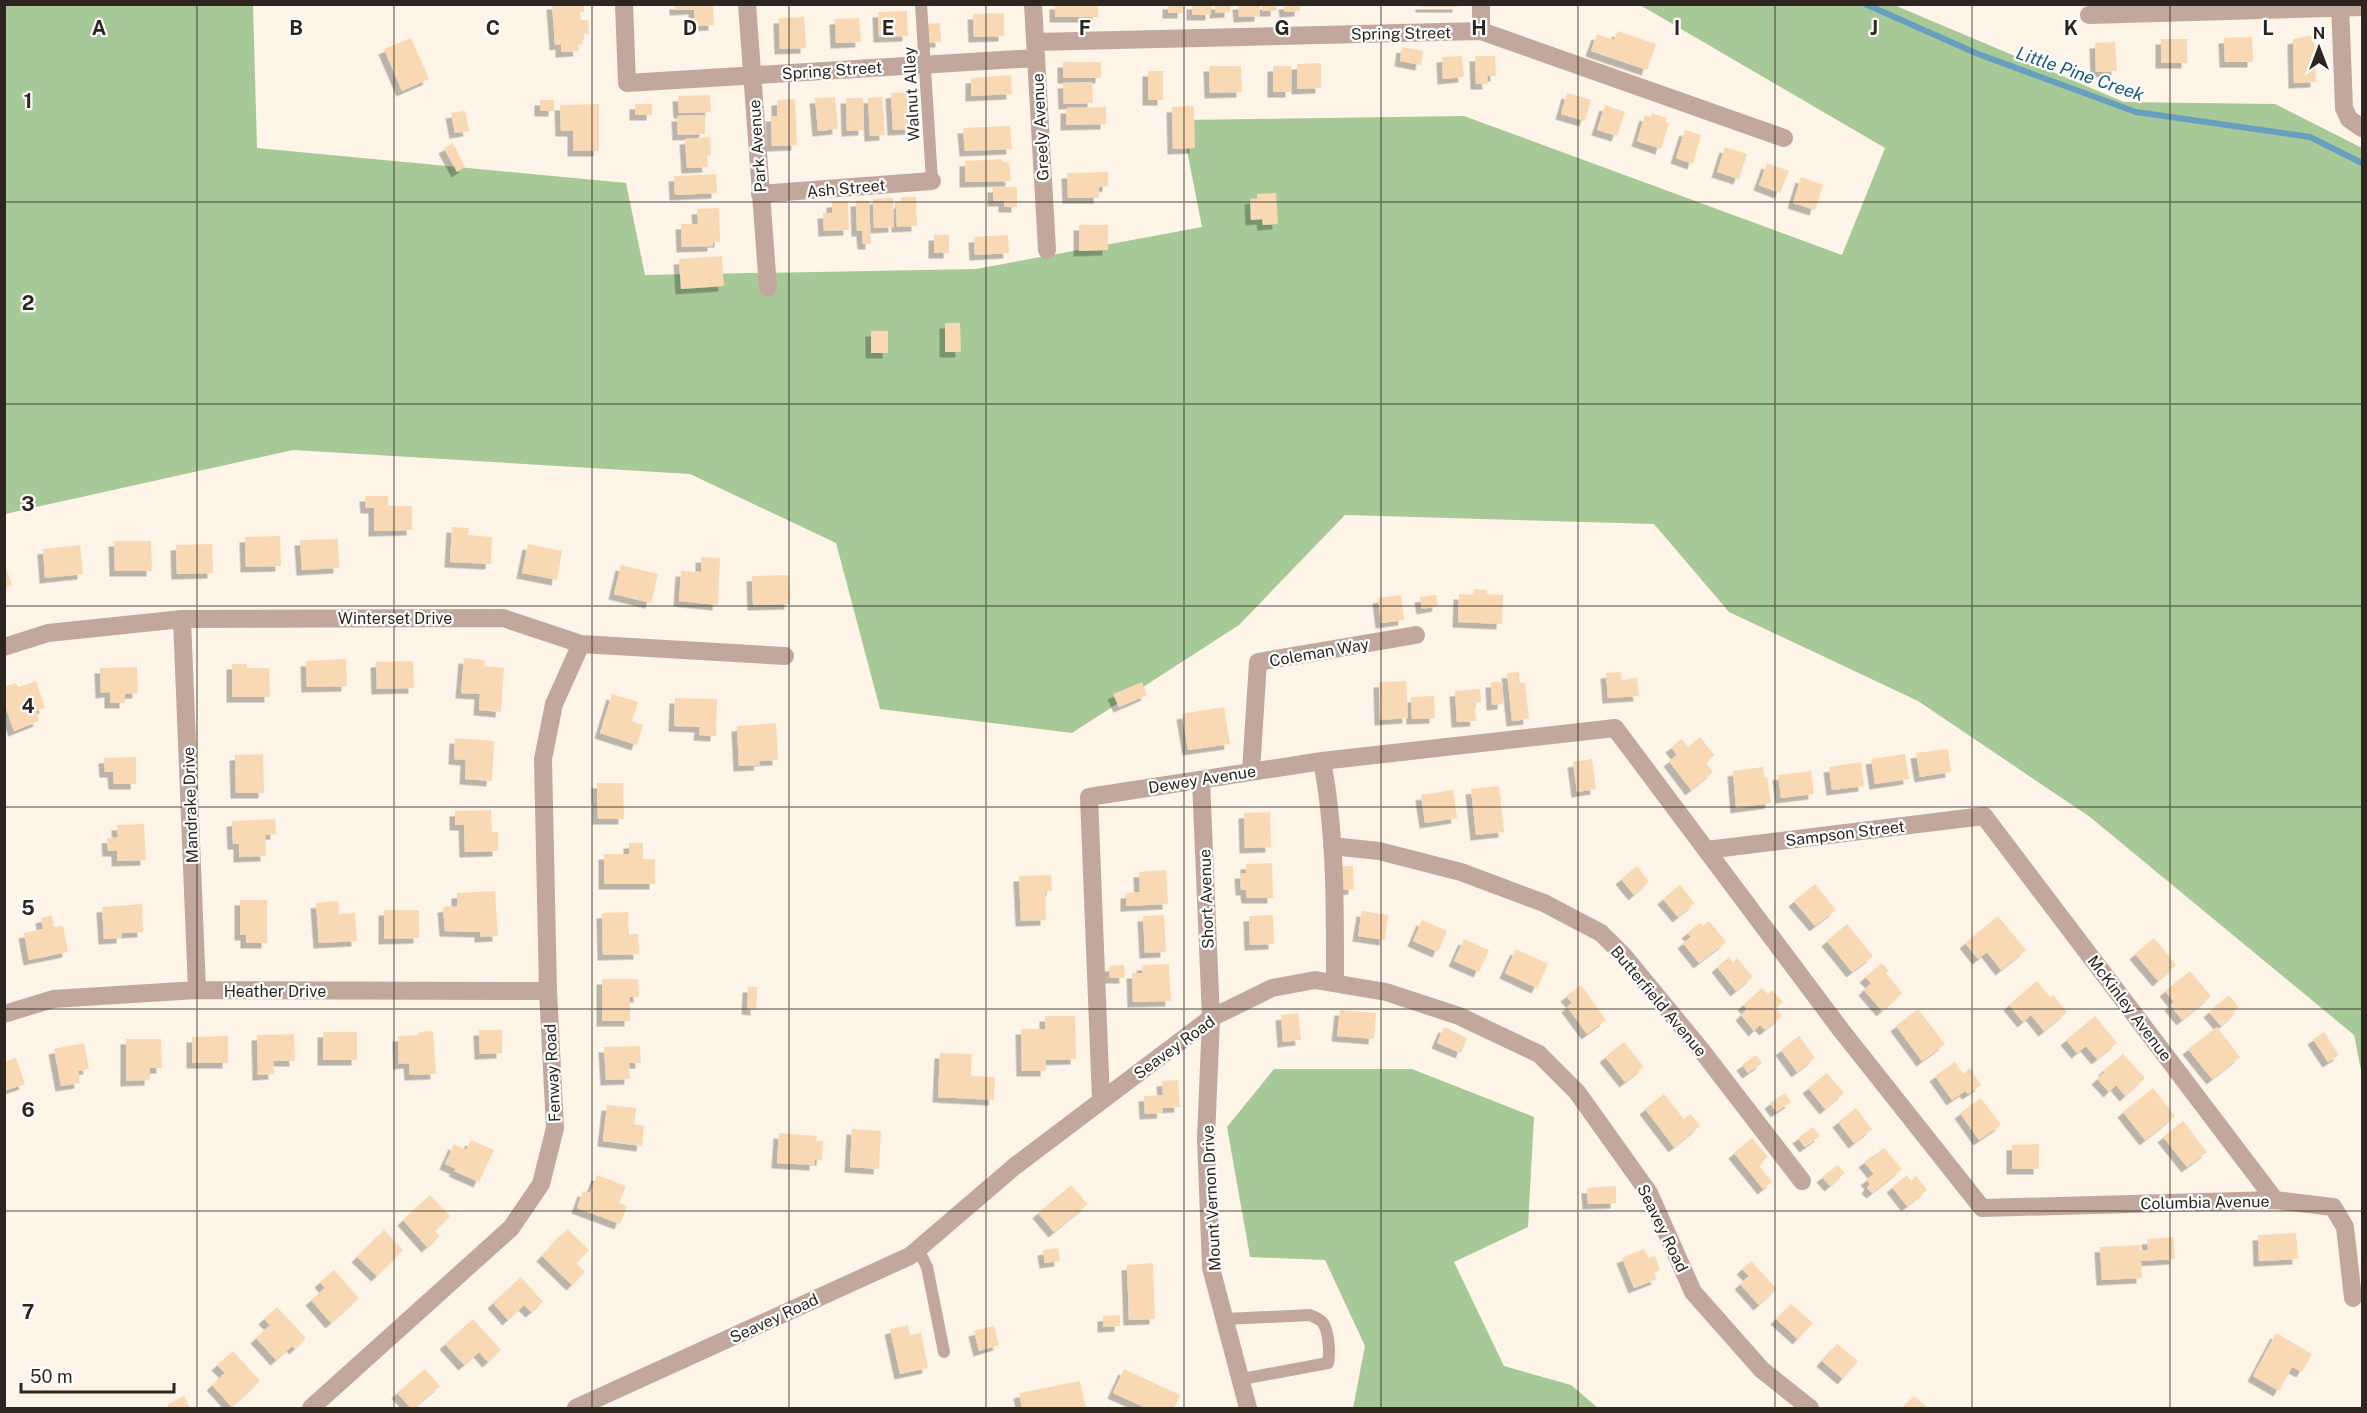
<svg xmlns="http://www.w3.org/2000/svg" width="2367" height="1413" font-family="'Public Sans',sans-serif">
<defs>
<filter id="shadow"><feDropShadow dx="-5.5" dy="5.5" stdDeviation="0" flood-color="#0004"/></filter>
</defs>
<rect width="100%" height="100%" fill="#fef4e7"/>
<path fill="#a7c997" d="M4,5H253L257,148L626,183L645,275L976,269L1202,227L1181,120L1464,116L1842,255L1885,148L1640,5H1894L2124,102L2275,104L2362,148V1075L2354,1035L2090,817L1918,701L1729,612L1654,524L1345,515L1239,625L1072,733L880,709L836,543L690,474L293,450L5,514Z
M1274,1069H1412L1534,1117L1528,1227L1454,1262L1504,1366L1571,1385L1598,1408H1353L1365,1346L1325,1260L1250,1257L1227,1127Z"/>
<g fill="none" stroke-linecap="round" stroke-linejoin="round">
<path stroke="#679fc0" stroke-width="6" d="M1865,4L1978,54L2136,112L2310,137L2362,163"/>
</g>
<path fill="#f9d9b3" filter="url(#shadow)" d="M552,4H584V12H580L581,20H588L589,34H582L583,44L578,45L579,51L561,52V44L555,45Z
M675,4H713L714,25L694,26V9L675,10Z
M1055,4H1098V17H1055Z
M1168,4H1183V13H1168Z
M1192,4H1211V15H1192Z
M1215,4H1230V12L1215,13Z
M1238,4H1260V16L1239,17Z
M1262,4H1276V11H1262Z
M1284,4H1300V11L1285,12Z
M1421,4H1458V7H1421Z
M907,11L908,36L879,37L878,12Z
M1004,13V36L974,37L973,14Z
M804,17L806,48L780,49L779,18Z
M859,18L861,42L836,43L835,19Z
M940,23L941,42L924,43V24Z
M1618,31L1656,44L1647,70L1591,51L1597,34L1614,40Z
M2314,35L2316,82L2294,83L2293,39Z
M2252,37L2253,62H2225L2224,38Z
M411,38L429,79L402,91L384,49Z
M2161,39H2187V63H2161Z
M2115,42L2117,71L2096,72L2095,43Z
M1402,47L1423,51L1421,65L1400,61Z
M1462,56L1464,77L1443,79L1442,57Z
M1475,56H1495L1496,76H1487L1488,84H1476Z
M1063,62H1101V78H1063Z
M1321,63V88L1297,89V64Z
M1209,66H1241L1242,92L1210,93Z
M1273,66H1291V92H1273Z
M1148,71H1163V100H1148Z
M1011,75L1012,94L971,96V78Z
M1092,82L1093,103L1064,104L1063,83Z
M909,92L911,129L893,130L891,93Z
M1567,93L1591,100L1585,121L1561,114Z
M710,95L711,112L679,113L678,96Z
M835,97L838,129L818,131L815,98Z
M882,97L885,135L870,136L868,98Z
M846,98H863L864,130L847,131Z
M795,99L797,145L772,146L771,116H777V100Z
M540,100H554V111H540Z
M599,104V151H573V131H561L560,105Z
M635,104H652V115H635Z
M1605,105L1625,112L1617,136L1597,130Z
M1194,106L1195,148L1173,149L1172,107Z
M1106,107V124L1066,125V108Z
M465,111L469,131L455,133L451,113Z
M1652,113L1667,118L1665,122L1669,123L1661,149L1637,141L1645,115L1651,117Z
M705,115V134L678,135L677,116Z
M1010,126L1012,149L965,151L963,128Z
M1685,130L1701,135L1693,164L1676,158Z
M710,137L711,155L707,156L708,167L687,168L685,139Z
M453,143L465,167L457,172L444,148Z
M1725,147L1747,154L1739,179L1717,172Z
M1002,159V162H1009L1011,181L965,182V161Z
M1767,163L1789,171L1780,193L1759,185Z
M1108,172V186L1099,187V198H1068L1067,173Z
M716,174L717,193L675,195L674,176Z
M1801,177L1823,185L1815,210L1793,203Z
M993,187H1017V207H1004V201H993Z
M1276,193L1278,224L1263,225L1262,219L1251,220L1250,199L1257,198V194Z
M901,197H916L917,226L897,227L896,203H901Z
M893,198L894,227L874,228L873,199Z
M848,201L849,230L824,231L823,213H832V202Z
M856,201H869L871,244H863L862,231H857Z
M719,208L720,242H713V246L682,247L681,224H698L697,209Z
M1079,225H1108V250L1079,251Z
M934,235H949V253H934Z
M1008,235L1009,253L975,255L974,237Z
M722,256L724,286L681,289L679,259Z
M945,323H960L961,352H945Z
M871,331H888V353H871Z
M365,496H388V506H412V530L374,531V508H366Z
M452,527L469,528L468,535L492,537L491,564L450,562Z
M280,536L281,566L246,567L245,537Z
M338,539L339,568L302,570L300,540Z
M114,541H151L152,571H115Z
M212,544L213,573L177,574L176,545Z
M528,544L562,551L557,580L522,573Z
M80,545L83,574L45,578L43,549Z
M701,557L720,558L718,605L679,601L681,571L701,572Z
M4,562L12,585L4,588Z
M621,565L658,574L651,603L614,594Z
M789,575L790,604L753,605L752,576Z
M1474,589L1487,590L1486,594L1503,595L1502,624L1458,622L1459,594L1473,595Z
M1401,595L1404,620L1381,623L1378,598Z
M1436,595L1438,606L1422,609L1420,597Z
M464,658L485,660L484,666L504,668L501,712L479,710L480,694L461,693Z
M346,659L347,686L307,687L306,661Z
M413,661L414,688L377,689L376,662Z
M232,664H247V668H269L270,697H232Z
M137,667L138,693L125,694V703H110V692L101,693L100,668Z
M1519,672L1520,683H1525L1529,719L1512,721L1507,673Z
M1621,672L1622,680L1637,678L1639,696L1608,698L1606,673Z
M36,681L45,708L36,711L39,721L14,731L4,703V687L16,683L18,687Z
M1406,681L1408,718L1380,720L1379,682Z
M1142,682L1147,695L1119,707L1113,694Z
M1491,682H1503V704L1492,705Z
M1480,689L1481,702L1474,703L1476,721L1457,722L1455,691Z
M612,694L638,702L632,721L643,725L637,745L600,733Z
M1434,696L1435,718L1412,719L1411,697Z
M675,698L717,699L716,736L699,735L700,727L674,726Z
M1224,707L1230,744L1188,750L1182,714Z
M776,723L778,760L759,761L760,765L739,766L737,726Z
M1700,737L1714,755L1706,763L1713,772L1691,790L1669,761L1677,755L1671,747L1682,739L1688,747Z
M455,738L494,741L492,781L465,779L466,760L454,759Z
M1948,749L1951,772L1920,777L1916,753Z
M263,754L264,793H236L235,755Z
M1905,754L1909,779L1875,784L1871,759Z
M136,757V784H114L113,772H105L104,758Z
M1592,759L1596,789L1577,792L1573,762Z
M1861,762L1864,786L1832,790L1829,767Z
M1763,767L1764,777H1767L1771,803L1736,808L1733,771Z
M1811,771L1814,794L1781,798L1778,775Z
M597,783H623L624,819H598Z
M1499,786L1504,832L1476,835L1471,789Z
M1453,790L1457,818L1425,823L1421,795Z
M491,810L492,832H498V851L465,852L464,825H455V811Z
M1270,812L1271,847L1245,848L1244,813Z
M275,819L276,834L265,835L266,856L239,857V844H233L232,821Z
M144,824L146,860L117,861V851H108L107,838L118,837L117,825Z
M629,843H643V859H655V884H604V854H629Z
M1272,863L1273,898H1247L1246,890H1241L1240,873H1246V864Z
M1342,866H1353L1354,889L1343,890Z
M1637,866L1649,882L1634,895L1621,879Z
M1166,870L1168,904L1126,906V893L1140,892L1139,872Z
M1051,875L1052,891H1045L1046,920L1021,921L1019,876Z
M1815,884L1836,910L1815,926L1794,901Z
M1680,885L1695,903L1678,917L1663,899Z
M495,891L498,936L480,937V932L445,931L443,907L457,906V893Z
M240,900H267V943H246V935H240Z
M338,901L339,914L355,913L357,941L319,943L316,903Z
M142,904L143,932L122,933V938L104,939L102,907Z
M384,910H419V938L384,939Z
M1362,911L1388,915L1385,940L1358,936Z
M628,912L629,934H638L639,954L603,955L602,913Z
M52,915L54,927L63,926L68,952L29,960L24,933L43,929L41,918Z
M1164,915L1166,952L1145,953L1143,916Z
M1273,915L1274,944L1250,945L1249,916Z
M1998,916L2026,950L2001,970L1987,952L1978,959L1965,943Z
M1422,920L1447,931L1438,952L1413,941Z
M1709,921L1726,942L1699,963L1683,943L1691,937L1687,933L1700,923L1703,926Z
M1847,924L1873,956L1852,972L1827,941Z
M2154,938L2176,965L2158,981L2135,954Z
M1464,939L1489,950L1479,972L1454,961Z
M1516,949L1548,964L1537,988L1505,973Z
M1729,957L1733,962L1737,958L1753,977L1736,991L1717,967Z
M1882,963L1889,971L1886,973L1902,993L1882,1011L1864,990L1871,983L1865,977Z
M1169,964L1171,1001L1133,1002L1132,973H1143L1142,965Z
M1124,965L1125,978H1110L1109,966Z
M2190,971L2211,996L2182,1020L2170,1005L2174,1002L2165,991Z
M602,979H638L639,997H630V1021H602Z
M2037,981L2050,997L2053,995L2067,1012L2044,1031L2031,1015L2023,1022L2009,1005Z
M1581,985L1606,1020L1587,1034L1567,1007L1572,1003L1566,996Z
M748,987H757L756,1010L747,1009Z
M1762,988L1768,994L1772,990L1783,1002L1776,1008L1782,1016L1765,1030L1760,1025L1754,1031L1741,1015L1747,1009L1743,1005Z
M2229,995L2239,1007L2233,1012L2235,1014L2221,1026L2209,1012Z
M1918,1009L1945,1044L1922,1061L1896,1026Z
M1340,1010L1376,1013L1374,1039L1337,1036Z
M1298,1013L1301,1040L1283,1042L1281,1015Z
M1045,1016H1075L1076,1059L1046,1060V1071H1022L1021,1029H1045Z
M2095,1016L2117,1043L2097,1059L2086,1046L2077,1053L2066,1040Z
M1444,1027L1467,1038L1461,1053L1437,1043Z
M2217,1027L2240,1057L2212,1079L2188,1049Z
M479,1030H502V1053L480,1054Z
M433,1031L436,1074L410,1075L409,1063L399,1064L398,1036L419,1035V1032Z
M323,1032H357V1060H323Z
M2324,1032L2339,1055L2328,1062L2313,1039Z
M294,1034L295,1061H273L274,1074L258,1075L257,1035Z
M228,1036V1063H192V1037Z
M1799,1036L1815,1058L1797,1072L1781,1050Z
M126,1039H161L162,1068H150V1080L126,1081Z
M1624,1042L1644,1067L1625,1082L1605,1057Z
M84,1043L89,1069L78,1071L80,1083L61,1086L54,1049Z
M640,1046L641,1063H629L630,1079L606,1080L604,1047Z
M940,1053L972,1054L971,1076L995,1077L994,1100L938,1097Z
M2123,1054L2145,1078L2125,1096L2116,1085L2109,1092L2097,1079L2105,1072L2104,1070Z
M1756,1055L1762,1063L1748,1073L1742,1065Z
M16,1058L25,1084L4,1091V1062Z
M1955,1062L1963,1074L1970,1068L1981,1085L1968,1094L1965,1091L1952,1100L1935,1076Z
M1827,1073L1844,1093L1825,1109L1808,1088Z
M1178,1080L1180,1107L1162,1108L1163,1113L1145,1114L1144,1096L1163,1095L1162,1081Z
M2153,1088L2175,1116L2145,1140L2123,1112Z
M1785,1093L1791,1102L1776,1112L1770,1103Z
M1664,1094L1684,1119L1691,1114L1700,1126L1674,1147L1645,1109Z
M1981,1098L2001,1125L1979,1140L1960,1113Z
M607,1105L636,1108L634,1124L644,1126L642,1146L603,1141Z
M1856,1108L1872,1129L1854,1143L1838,1122Z
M2183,1121L2207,1152L2187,1167L2163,1137Z
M1813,1127L1820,1136L1805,1147L1798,1138Z
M852,1129L881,1131L879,1169L850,1167Z
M779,1133L817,1136L816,1141H823L822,1160H815V1165L777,1163Z
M1752,1138L1768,1157L1758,1165L1772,1182L1763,1189L1734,1153Z
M471,1140L494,1150L479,1182L454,1171L456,1169L445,1164L454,1144L466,1150Z
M2039,1144V1169H2012V1145Z
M1884,1148L1902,1169L1872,1193L1867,1188L1870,1184L1866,1180L1874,1174L1864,1162Z
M1838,1165L1845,1173L1830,1186L1822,1177Z
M597,1175L626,1186L619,1203L627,1206L620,1224L577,1208L583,1191L590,1193Z
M1907,1175L1911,1181L1916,1176L1927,1190L1907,1206L1892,1187Z
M1071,1185L1088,1204L1054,1232L1038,1213Z
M1616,1186V1203L1588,1204L1587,1188Z
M430,1195L450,1216L435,1231L440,1236L427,1247L403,1220Z
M567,1229L589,1250L576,1263L585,1272L572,1285L542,1256Z
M384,1230L403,1250L377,1276L357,1257Z
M2296,1233L2298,1259L2259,1261L2258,1235Z
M2173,1237L2175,1259L2141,1261L2142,1278L2102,1280L2100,1247L2140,1245V1250H2148L2147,1239Z
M1058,1248L1060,1261L1045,1263L1043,1250Z
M1644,1249L1648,1258L1655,1256L1660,1270L1654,1273L1657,1279L1634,1288L1622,1258Z
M1751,1261L1777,1289L1759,1305L1740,1284L1749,1276L1742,1269Z
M1153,1263L1155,1319L1129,1320L1127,1265Z
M334,1270L359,1298L331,1323L311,1300L325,1288L320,1282Z
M521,1277L543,1302L531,1312L524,1305L508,1320L493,1303Z
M1791,1304L1813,1323L1798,1339L1776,1319Z
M277,1307L306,1338L295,1349L292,1346L276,1360L256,1338L270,1325L264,1319Z
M1120,1315V1326L1103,1327V1316Z
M473,1319L501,1350L488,1362L479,1352L464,1365L445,1344Z
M908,1325L910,1335L921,1333L928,1368L900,1374L890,1329Z
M994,1326L999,1345L979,1351L974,1331Z
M2276,1333L2312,1354L2302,1372L2292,1367L2279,1391L2253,1376Z
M1837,1344L1858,1361L1843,1379L1822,1361Z
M233,1351L260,1381L232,1407L212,1385L225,1373L217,1365Z
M425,1369L440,1386L414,1408H411L397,1393Z
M1124,1369L1180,1395L1174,1408H1146L1113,1393Z
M1080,1381L1086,1408H1022L1019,1393Z
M184,1396L190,1408H170L168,1404Z
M1914,1396L1928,1408H1903Z"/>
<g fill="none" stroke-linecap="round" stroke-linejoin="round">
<path stroke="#c2a89c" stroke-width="12" d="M921,4L932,181
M918,1249L927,1267L944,1352
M1225,1319L1310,1315C1314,1317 1320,1319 1323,1323C1329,1332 1330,1353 1328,1363L1242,1379"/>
<path stroke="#c2a89c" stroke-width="18" d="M624,4L627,83L1036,58
M747,4L768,288
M1033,4L1047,250
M1481,4V31
M2340,4L2344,108L2349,119L2362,128
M2089,15L2362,7
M1035,42L1481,31L1784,138
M760,194L932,181
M182,619L197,990
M4,647L48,633L182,619L503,618L581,644L785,656
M1322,761C1336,833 1335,910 1335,983
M1251,771L1258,662L1416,635
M1201,780L1211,1018L1206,1138L1211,1268L1248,1408
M1332,846L1379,851L1461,872L1544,903L1601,933L1623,955L1702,1051L1802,1181
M1706,850L1984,816L2275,1200
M4,1014L53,999L197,990L548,991
M1101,1100L1089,797L1322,761L1615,728L1841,1030L1982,1208L2275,1200L2333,1207L2345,1227L2353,1298
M311,1408L511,1228L541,1184L555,1128L548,991L543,759L554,704L581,644
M576,1408L910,1256L1015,1166L1211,1018L1272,988L1315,980L1386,992L1459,1016L1539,1054L1577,1092L1649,1193L1693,1292L1762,1370L1810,1408"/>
</g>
<path fill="none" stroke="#2c261e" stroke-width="1.5" stroke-opacity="0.55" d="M197,4V1408M394,4V1408M592,4V1408M789,4V1408M986,4V1408M1184,4V1408M1381,4V1408M1578,4V1408M1775,4V1408M1972,4V1408M2170,4V1408M4,202H2362M4,404H2362M4,606H2362M4,807H2362M4,1009H2362M4,1211H2362"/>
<g text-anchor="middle" stroke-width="4.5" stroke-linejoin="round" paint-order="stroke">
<g font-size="16" fill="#2c261e" stroke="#fff">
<text transform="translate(1401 33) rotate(-1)" y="6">Spring Street</text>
<text transform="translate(832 70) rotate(-4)" y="6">Spring Street</text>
<text transform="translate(911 94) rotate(-93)" y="6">Walnut Alley</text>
<text transform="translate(1040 127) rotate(-93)" y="6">Greely Avenue</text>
<text transform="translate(757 146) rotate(-94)" y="6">Park Avenue</text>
<text transform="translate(846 188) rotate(-5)" y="6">Ash Street</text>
<text x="395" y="624">Winterset Drive</text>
<text transform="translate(1319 652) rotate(-10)" y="6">Coleman Way</text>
<text transform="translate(1202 779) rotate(-9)" y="6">Dewey Avenue</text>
<text transform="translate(190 805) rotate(-92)" y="6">Mandrake Drive</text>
<text transform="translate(1845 833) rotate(-7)" y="6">Sampson Street</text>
<text transform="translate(1206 899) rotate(-92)" y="6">Short Avenue</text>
<text x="275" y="997">Heather Drive</text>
<text transform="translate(1659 1001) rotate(50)" y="6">Butterfield Avenue</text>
<text transform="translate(2130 1008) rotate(53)" y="6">McKinley Avenue</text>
<text transform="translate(1174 1047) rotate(-36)" y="6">Seavey Road</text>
<text transform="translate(552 1073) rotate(-93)" y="6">Fenway Road</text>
<text transform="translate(1211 1198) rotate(-93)" y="6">Mount Vernon Drive</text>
<text transform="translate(2205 1202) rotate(-1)" y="6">Columbia Avenue</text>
<text transform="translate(1663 1228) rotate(64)" y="6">Seavey Road</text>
<text transform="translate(774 1318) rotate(-25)" y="6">Seavey Road</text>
</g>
<g font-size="18" font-style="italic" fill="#175a7c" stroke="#fff">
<text transform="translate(2080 74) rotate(19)" y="6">Little Pine Creek</text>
</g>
</g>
<g font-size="20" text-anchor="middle" font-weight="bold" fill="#2c261e" stroke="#fff" stroke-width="4.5" stroke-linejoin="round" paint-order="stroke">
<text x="99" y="35">A</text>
<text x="296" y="35">B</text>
<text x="493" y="35">C</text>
<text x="690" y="35">D</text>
<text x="888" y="35">E</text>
<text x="1085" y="35">F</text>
<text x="1282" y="35">G</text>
<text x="1479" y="35">H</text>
<text x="1677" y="35">I</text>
<text x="1874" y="35">J</text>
<text x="2071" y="35">K</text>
<text x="2268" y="35">L</text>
<text x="28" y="108">1</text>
<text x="28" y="310">2</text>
<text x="28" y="511">3</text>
<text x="28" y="713">4</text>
<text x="28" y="915">5</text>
<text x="28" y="1117">6</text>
<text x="28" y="1319">7</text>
</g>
<rect width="2367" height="1413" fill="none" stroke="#2c261e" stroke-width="12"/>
<g transform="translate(2319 48)" stroke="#ffffff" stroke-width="4.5" paint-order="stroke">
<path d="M0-4.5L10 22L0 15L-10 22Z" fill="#2c261e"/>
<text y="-9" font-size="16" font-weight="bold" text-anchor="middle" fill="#2c261e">N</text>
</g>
<path d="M21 1383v9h153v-9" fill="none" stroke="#2c261e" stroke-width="3"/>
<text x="30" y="1383" font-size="18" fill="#2c261e" stroke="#ffffff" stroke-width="4.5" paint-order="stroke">50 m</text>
</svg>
